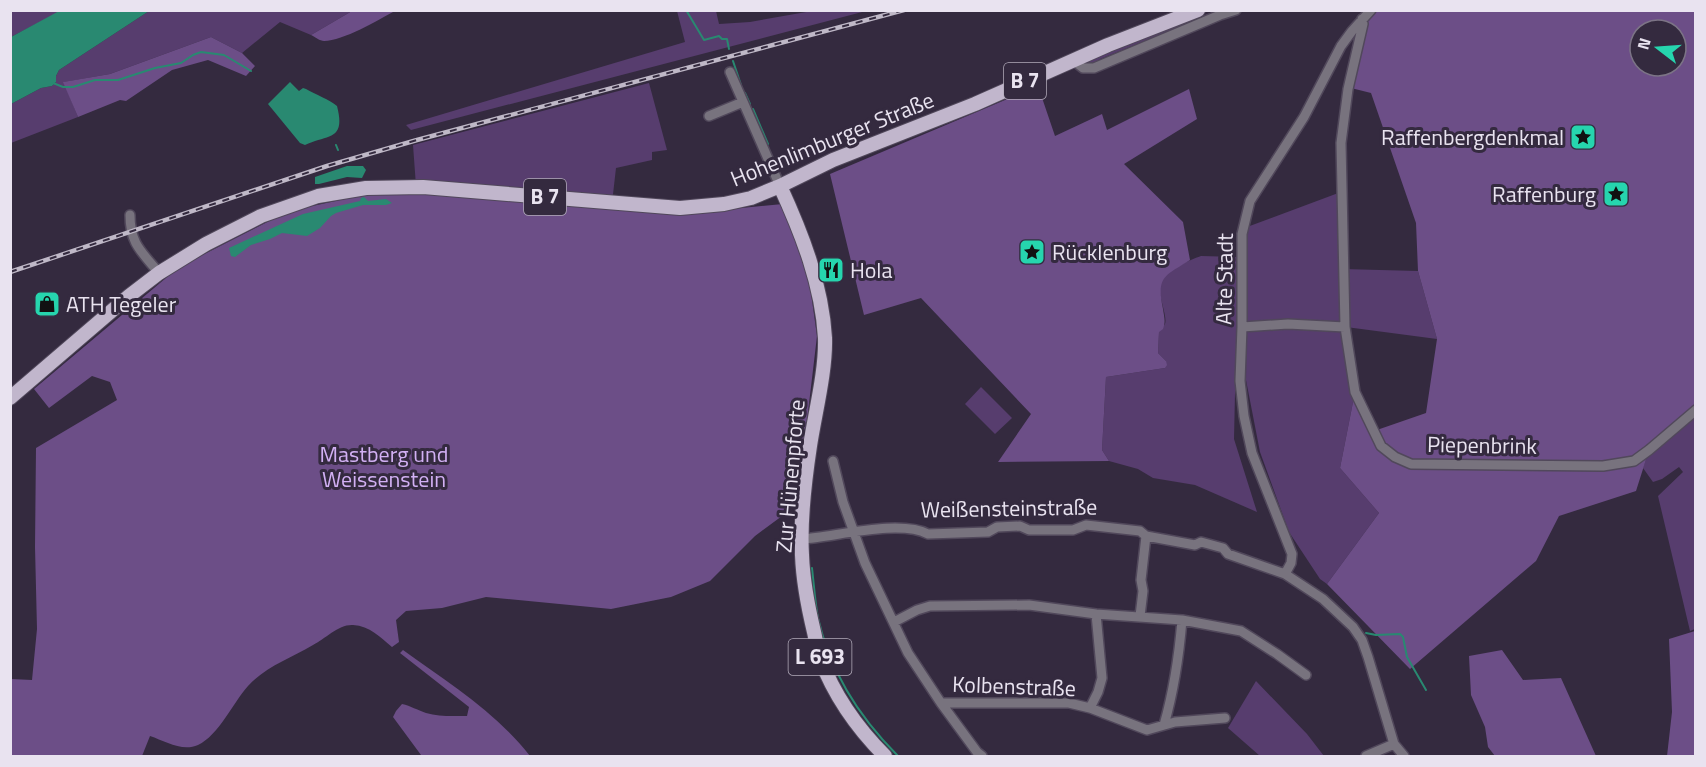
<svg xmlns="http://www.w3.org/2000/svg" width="1706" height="767" font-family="'Titillium Web',sans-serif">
<rect width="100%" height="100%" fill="#342a3f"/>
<path fill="#573d6e" d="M11,11H61L11,37Z
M149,11H352L311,35L280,22L242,53L211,37L110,74L64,82L78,117L11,143V104L41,88L52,86L56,82V76L59,70Z
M677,11H716L719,24L750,22L812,11H866L411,130L406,125L685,42Z
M1216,11H1226L1203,17L1100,59L1097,63L1091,65L1088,64L1089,61L1116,48Z
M649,83L667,150L652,152V160L616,168L612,203L416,186L413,145Z
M1341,192L1342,269L1418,271L1437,339L1346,327L1355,392L1340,468L1379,513L1327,584L1320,579L1289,532L1260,452L1246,380L1247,227Z
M1201,256L1238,257L1234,439L1257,512L1195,485L1153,478L1138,469L1109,461L1102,450L1106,377L1165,368L1166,361L1158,353L1159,331C1160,330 1164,326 1165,324C1168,315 1156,293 1161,281C1165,271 1192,259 1201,256Z
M981,387L1012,418L995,434L965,404Z
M1695,410V629L1690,631L1658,496L1683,472L1679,467L1662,479L1653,482L1643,468L1649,450Z
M1256,681L1307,734L1324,756H1260L1228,728Z"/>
<path fill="#6c4e87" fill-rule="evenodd" d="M1378,10L1695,11V410L1649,450L1636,491L1559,516L1536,561L1410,669L1327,584L1379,513L1340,468L1355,392L1374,431L1426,413L1437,339L1418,271L1416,223L1371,93L1351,88L1365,26L1369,19ZM1640,30H1676V66H1640Z
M352,11H395C378,20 343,41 324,41C320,41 315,37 311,35Z
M211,37L242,53L255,66L246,76L208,60L172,70L126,101L120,100L78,117L63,82L110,74Z
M1038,86L1055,136L1102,114L1107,130L1189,89L1197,119L1124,164L1183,222L1190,260C1165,276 1156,276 1163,309C1164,316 1166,322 1163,329L1159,332L1158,353L1166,361L1167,365L1165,368L1106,377L1102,450L1109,461L998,462L1031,414L921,298L864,315L830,174Z
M373,193L516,198L711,211L783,204L789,217L810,286L817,336L797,505L755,536L710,581L671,597L611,609L486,597L442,608L406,611L396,620L399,642L392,647C380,637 370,626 353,625C339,624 325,639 313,645C291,658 265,667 248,686C232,704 219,735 198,745C182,752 165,741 150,736L142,756H11V679L32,680L37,629L35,547L36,448L117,400L110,382L92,376L49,408L34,389L179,267L289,211Z
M1695,631V756H1667L1672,712L1669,639Z
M403,650C447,682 496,712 530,756H420L421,755L393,717L396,711L402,704C411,706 417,710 426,713C439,717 453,716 467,716L469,707L400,653Z
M1502,650L1523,680L1561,678L1596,756H1495L1488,747L1485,727L1471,695L1469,656Z"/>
<path fill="#298971" d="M61,10L149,11L59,70L56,76V82L52,86L41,88L11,104V37Z
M290,82L299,91L303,88L306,89C315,94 330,100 337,106C346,141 328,134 305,145L300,143L268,104Z
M347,166H363L366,170L362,178L347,177L319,184H315V177Z
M364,197L368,201L386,199L392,203L386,205H363L336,213L331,216L320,228L307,236L282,233L270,239L251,245L235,257L231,256L229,248L303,214L360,201L361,198Z"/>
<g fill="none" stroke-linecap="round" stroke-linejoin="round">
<path stroke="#298971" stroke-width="2" d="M686,10L704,40L719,36L722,39H727L729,49
M733,61L741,85
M53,83L63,87H73L95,80H118L155,68L181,63L193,55L201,52L224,55L251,71
M745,93L750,104
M753,109L768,144
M336,145L338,150
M812,568C814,585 815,602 818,618C830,671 860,718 898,756
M1366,633L1376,635L1400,634L1403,637L1407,657L1426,690"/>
<g stroke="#51485b" stroke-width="12">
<path id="street" d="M1076,59L1078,64L1083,68H1094L1220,15L1236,10
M730,72L780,186
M709,116L743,102
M130,215C130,244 142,252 159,273
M1242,327L1288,324L1345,327L1355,392L1381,446L1395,457L1411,464L1603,466L1634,461L1649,450L1696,410
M1345,327L1341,143L1348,89L1363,24L1362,19
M833,461L843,502L865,563L908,653L941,703L977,752L982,756
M802,539C835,537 899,519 928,534L988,532L997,527L1020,526L1029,530H1073L1086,525L1140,531L1146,536L1195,545L1201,542L1223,548L1228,554L1285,574L1323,599L1353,627L1362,640L1368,657L1394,744L1404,756
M1285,574L1291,563L1292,554L1252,453L1244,416L1240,381L1242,327V234L1250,201L1304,117L1341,46L1352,31L1371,10
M1140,616L1143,591L1141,580L1146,536
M894,622L917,610L930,606L1029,605L1096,614
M941,703H1069L1090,708L1147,730L1175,722L1225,718
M1090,708L1098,692L1102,678L1096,614L1182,620L1241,631L1277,654L1306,675
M1164,725C1174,690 1179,656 1182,620
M1366,756L1394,744"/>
</g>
<g stroke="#51485b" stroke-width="16">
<path id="primary" d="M780,186C802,234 822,285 825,338C826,371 815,413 810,446C805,479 800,522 802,555C803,581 808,607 814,632C816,640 817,650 820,658C834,695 857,728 885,756
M10,398L129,296L159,273L206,244L261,216L318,196L366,188L423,187L680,208L724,204L751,198L780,186L833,160L975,104L1108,45L1198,10"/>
</g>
<use href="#street" stroke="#78737e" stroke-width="9"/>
<use href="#primary" stroke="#c1b6cc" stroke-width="14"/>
<g stroke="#bfb8c7" stroke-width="4.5">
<path id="rail" d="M10,272L327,166L417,140L904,10"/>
</g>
<use href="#rail" stroke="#342a3f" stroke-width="2" stroke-dasharray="7" stroke-linecap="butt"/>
</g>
<defs>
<g id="sight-square" transform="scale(1.35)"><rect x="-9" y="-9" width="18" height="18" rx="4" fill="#26d5ae" stroke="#342a3f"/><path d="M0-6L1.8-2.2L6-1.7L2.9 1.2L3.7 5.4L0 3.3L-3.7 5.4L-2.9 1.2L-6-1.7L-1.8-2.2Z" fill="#111"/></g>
<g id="restaurant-square" transform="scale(1.35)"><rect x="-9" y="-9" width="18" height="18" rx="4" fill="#26d5ae" stroke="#342a3f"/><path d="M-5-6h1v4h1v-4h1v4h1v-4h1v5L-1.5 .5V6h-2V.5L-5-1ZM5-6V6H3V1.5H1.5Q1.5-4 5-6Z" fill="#111"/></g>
<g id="shop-square" transform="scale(1.35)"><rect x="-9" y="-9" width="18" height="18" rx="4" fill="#26d5ae" stroke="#342a3f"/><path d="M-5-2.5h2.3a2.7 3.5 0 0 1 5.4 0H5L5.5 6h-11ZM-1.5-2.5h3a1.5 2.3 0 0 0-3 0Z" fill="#111"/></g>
</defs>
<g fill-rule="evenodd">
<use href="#sight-square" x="1583" y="137"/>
<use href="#sight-square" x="1616" y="194"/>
<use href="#sight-square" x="1032" y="252"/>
<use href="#restaurant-square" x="831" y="270"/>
<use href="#shop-square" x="47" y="304"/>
</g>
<g text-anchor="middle" stroke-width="6" stroke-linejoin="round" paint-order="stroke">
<g fill="#342a3f" stroke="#b3acbb" stroke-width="1.5">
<rect x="1004" y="63" width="42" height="36" rx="4.5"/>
<rect x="524" y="179" width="42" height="36" rx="4.5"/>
<rect x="788.5" y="639" width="63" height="36" rx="4.5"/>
</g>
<g font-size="21" font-weight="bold" fill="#e9e3f0">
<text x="1025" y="88">B 7</text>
<text x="545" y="204">B 7</text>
<text x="820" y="664">L 693</text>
</g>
<g font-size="22" fill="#e9e3f0" stroke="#342a3f" text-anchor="start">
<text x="1564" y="145" text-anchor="end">Raffenbergdenkmal</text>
<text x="1596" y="202" text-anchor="end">Raffenburg</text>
<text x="1052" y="260">Rücklenburg</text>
<text x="850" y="278">Hola</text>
<text x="66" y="312">ATH Tegeler</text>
</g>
<g font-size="22" fill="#e9e3f0" stroke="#342a3f">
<text transform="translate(832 139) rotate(-22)" y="8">Hohenlimburger Straße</text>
<text transform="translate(1224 279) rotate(-89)" y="8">Alte Stadt</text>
<text transform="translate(1482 445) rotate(1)" y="8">Piepenbrink</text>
<text transform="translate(790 476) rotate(-85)" y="8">Zur Hünenpforte</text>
<text transform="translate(1009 508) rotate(-1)" y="8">Weißensteinstraße</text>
<text transform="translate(1014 686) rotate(2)" y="8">Kolbenstraße</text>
</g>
<g font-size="22" fill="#d2b0f4" stroke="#342a3f">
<text x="384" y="462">Mastberg und<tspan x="384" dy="25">Weissenstein</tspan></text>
</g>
</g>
<rect width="1706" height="767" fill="none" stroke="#e9e3f0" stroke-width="24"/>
<g transform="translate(1658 48) rotate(287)"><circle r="28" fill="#342a3f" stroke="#7c7486" stroke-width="1.5"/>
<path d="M0-4.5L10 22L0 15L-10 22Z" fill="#26d5ae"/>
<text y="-9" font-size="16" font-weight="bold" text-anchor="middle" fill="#e9e3f0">N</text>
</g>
</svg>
